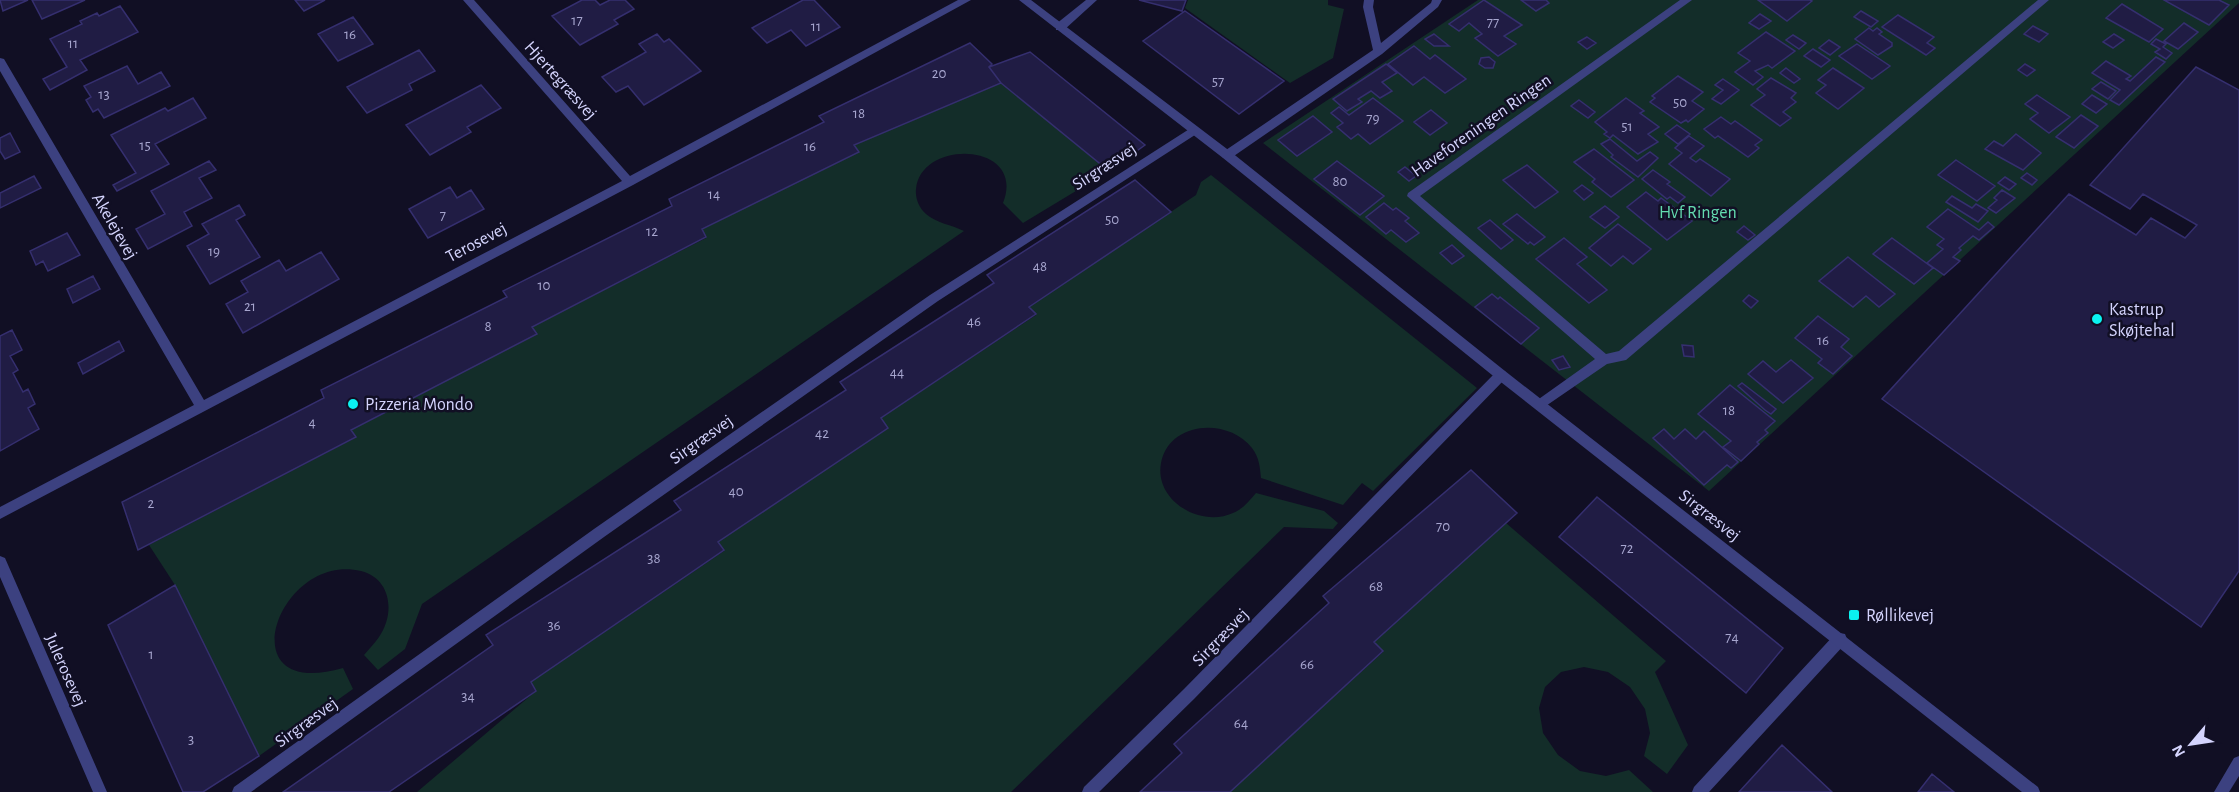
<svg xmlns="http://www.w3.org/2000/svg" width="2239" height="792" font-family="'Alegreya Sans',sans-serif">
<rect width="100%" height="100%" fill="#110f24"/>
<path fill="#132d29" d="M1188,0H1328V5L1344,9L1333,58L1290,83L1185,8Z
M1478,0H2239V3L1709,491L1263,143Z
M1001,83L1109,171L1023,223L1003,203C1027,142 921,138 916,189C915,198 919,208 926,214C936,223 952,225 964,231L422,604L405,649L378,670L364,655C369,649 375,643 379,637C395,614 392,579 361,571C279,551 225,702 343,668L353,689L259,756L175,585L149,545L355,438L351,430L536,334L532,327L706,238L702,229L859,152L854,145Z
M1211,175L1477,388L1373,491L1362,483L1343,505L1261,478C1260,467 1259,457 1252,448C1228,417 1169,421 1161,463C1154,501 1201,528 1233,513C1243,509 1249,501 1256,493L1324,511L1338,523L1333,529L1284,527L1011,792H417L536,691L531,682L724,551L718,542L888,428L881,418L1036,315L1029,307L1196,195L1201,182Z
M1506,523L1666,661L1655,672L1688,745L1667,774L1644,756L1650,733L1645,709L1630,687L1608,672L1584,667L1561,672L1545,687L1539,708L1543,733L1558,755L1580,771L1606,776L1629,770L1653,792H1230L1383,652L1374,642Z"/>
<path fill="#201c44" stroke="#352f6f" stroke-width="1.5" d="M0,0H28L3,11Z
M32,0H85L42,19Z
M295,0H325L304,11Z
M582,0H595L600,5L610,0H625L634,9L614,20L618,24L580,45L552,16Z
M803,0H814L840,27L806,46L791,30L767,43L752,28Z
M1139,0H1186L1182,11Z
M1484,0L1522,25L1504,36L1516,44L1498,56L1475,38L1482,34L1469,23L1459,31L1449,24Z
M1521,0H1546L1549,3L1536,11Z
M1758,0H1810L1812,1L1787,21Z
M2164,0H2219L2229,5L2209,25Z
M2122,4L2163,29L2149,42L2106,18Z
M120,6L138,32L80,60L87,70L50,90L43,79L67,67L50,39L82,24L80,21L97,13L99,16Z
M1185,11L1284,81L1239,114L1143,41Z
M1861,11L1878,21L1871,27L1854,17Z
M1760,14L1771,21L1759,29L1749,23Z
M1898,15L1934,37L1927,43L1935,48L1926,55L1882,27Z
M353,17L373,44L338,61L318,34Z
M2184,23L2198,32L2178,49L2164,41Z
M2033,26L2048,34L2039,42L2024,34Z
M1869,28L1873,31L1877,28L1882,32L1879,34L1892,43V46L1878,55L1855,39Z
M1766,32L1795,51L1772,68L1768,65L1755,71L1763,77L1753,85L1735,72L1750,61L1738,53Z
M657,34L664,42L669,39L701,71L644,105L628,86L616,92L602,77L646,52L639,44Z
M1434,34L1449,46H1434L1425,39Z
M2114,34L2124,40L2113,48L2103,42Z
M1793,35L1806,43L1799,49L1786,40Z
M1587,37L1596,43L1587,49L1578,42Z
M2156,39L2166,44L2163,47L2172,53L2166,59L2155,52L2160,49L2151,44Z
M1829,40L1840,47L1830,55L1819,48Z
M970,43L992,64L989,67L1001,83L854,145L859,152L702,229L706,237L532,327L537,334L351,430L356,437L138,550L122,502L324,398L321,390L507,297L503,291L672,206L669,199L824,122L819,116Z
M1857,44L1890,66L1872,79L1839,56Z
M1414,46L1430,59L1435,55L1466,79L1445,93L1424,77L1413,85L1388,64Z
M1813,49L1830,60L1821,67L1804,56Z
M419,50L435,71L409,84L412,90L367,113L347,87Z
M1030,52L1145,145L1109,171L1001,83L989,67Z
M1489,57L1495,62L1493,68H1485L1479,64L1481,58Z
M2156,57L2165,62L2119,105L2110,100L2120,90L2092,73L2106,61L2131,76L2126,79L2130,81Z
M1386,64L1397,73L1382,82L1392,91L1380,98L1371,91L1358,99L1362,102L1347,111L1333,99Z
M2025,64L2035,70L2027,76L2018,70Z
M127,66L138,84L161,72L170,86L104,118L98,109L93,112L86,100L91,97L84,86Z
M2196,67L2239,90V571L2201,627L1882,399L2069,194L2136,235L2151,218L2185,238L2197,225L2143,194L2130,209L2090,185Z
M1786,68L1800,79L1794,83L1780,73Z
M1833,68L1864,88L1838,109L1816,93L1826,85L1818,80Z
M1678,76L1703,92L1692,101L1704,109L1688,122L1686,120L1681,123L1650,102L1655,98L1652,96Z
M1771,78L1796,93L1791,98L1796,102L1783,112L1791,118L1780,126L1751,105L1765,95L1757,89Z
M1723,79L1739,90L1721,104L1712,99L1723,90L1715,85Z
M2101,82L2116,91L2108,99L2092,89Z
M481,85L501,108L467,127L471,132L430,155L406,125Z
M2037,95L2070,117L2049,133L2030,119L2038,113L2025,104Z
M2092,95L2107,104L2096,113L2082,104Z
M193,98L206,118L155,144L169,164L117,191L113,185L136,173L111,135L165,108L168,111Z
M1373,98L1403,121L1370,144L1358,134L1351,139L1337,127L1343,123L1331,113L1339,107L1349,115Z
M1626,98L1644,111L1640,113L1659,127L1648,134L1658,142L1638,154L1613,135L1610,138L1604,134L1607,132L1595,122Z
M1579,100L1595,112L1588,118L1571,106Z
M1431,110L1447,123L1430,135L1414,122Z
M2081,115L2098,126L2074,148L2056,137Z
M1313,116L1332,132L1297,156L1278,140Z
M1721,117L1731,124L1735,121L1762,140L1755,145L1759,148L1748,157L1718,136L1715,138L1704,129Z
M1677,125L1690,134L1678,144L1665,134Z
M10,133L20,152L5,159L0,151V138Z
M2016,134L2041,153L2023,170L1985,149L1994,141L2003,146Z
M1689,136L1704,146L1690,158L1696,162L1700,159L1730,179L1711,196L1669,164L1682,153L1675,148Z
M1610,139L1637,161L1650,152L1658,158L1638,177L1611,157L1613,155L1601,144Z
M1594,149L1634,180L1611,197L1592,182L1595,179L1574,162Z
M1956,160L1995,186L1977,201L1938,175Z
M209,161L216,170L199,178L212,198L184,212L192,226L148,249L136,229L165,214L151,191Z
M1337,161L1384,196L1360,215L1314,179Z
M1527,165L1558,192L1535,208L1503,180Z
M1405,167L1416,176L1409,181L1398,172Z
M1653,170L1670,182L1667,184L1685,197L1678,203L1670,197L1667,199L1642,179Z
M2027,173L2037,180L2032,185L2021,178Z
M34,176L41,188L0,208V193Z
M2005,177L2016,184L2009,190L1998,183Z
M1135,180L1171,212L1029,307L1036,314L881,418L888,428L718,542L724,550L531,682L536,691L389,792H283L493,645L486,635L681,510L674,501L846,390L840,382L994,283L987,275Z
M1582,185L1593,193L1584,200L1574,191Z
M450,187L457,198L471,190L484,209L428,238L409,209Z
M2002,190L2015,198L1996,213L1988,208L1997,200L1994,198Z
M1646,192L1658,201L1661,198L1692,221L1667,240L1627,207Z
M1952,196L1972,208L1976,204L1988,211L1978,222L1946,202Z
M1384,203L1393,210L1396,208L1409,218L1405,221L1419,233L1406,242L1391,230L1386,234L1366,217Z
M239,205L245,215L236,220L260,257L210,284L187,246L209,234L202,224Z
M1605,206L1619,217L1605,228L1590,217Z
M1948,209L1979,230L1988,222L1994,227L1979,240L1973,236L1959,248L1961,250L1953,257L1960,261L1944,275L1927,263L1943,249L1937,245L1944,239L1927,227Z
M1517,214L1545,237L1534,245L1530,242L1528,244L1503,224Z
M1490,220L1513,240L1501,249L1478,228Z
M1618,224L1651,249L1633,264L1623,256L1611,266L1589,248Z
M1744,226L1755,235L1748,240L1737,232Z
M67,233L80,255L48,271L43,261L36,265L30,251Z
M1564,238L1587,257L1577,264L1607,290L1589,303L1536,259Z
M1892,238L1933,268L1914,284L1873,254Z
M1452,245L1464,256L1452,264L1440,253Z
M321,252L339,279L243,333L226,304L248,292L241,281L279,260L286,271Z
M1848,257L1895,294L1879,307L1866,296L1853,307L1819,281Z
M93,276L100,289L73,303L67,289Z
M1492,294L1498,299L1500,297L1539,328L1521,344L1475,307Z
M1749,295L1758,301L1751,308L1743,301Z
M1818,316L1849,339L1841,347L1852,356L1833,374L1818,363L1822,359L1795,338Z
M12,330L22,350L10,356L18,370L13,373L23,392L28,389L35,404L28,408L39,429L0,451V336Z
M119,341L124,351L83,374L78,363Z
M1682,345L1693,346L1694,357L1684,356Z
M1563,356L1570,367L1559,370L1552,360Z
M1791,360L1813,378L1783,403L1748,374L1763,361L1776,372Z
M1742,383L1776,409L1771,414L1765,410L1738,386Z
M1730,385L1775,421L1765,430L1768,433L1757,442L1759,444L1741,461L1723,447L1731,441L1698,414Z
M1664,429L1674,439L1685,429L1696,439L1704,431L1738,462L1731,468L1727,465L1704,485L1653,438Z
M1471,470L1517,513L1374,642L1383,651L1230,792H1140L1182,753L1174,744L1329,603L1323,596Z
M1597,497L1783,648L1746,693L1559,537Z
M175,585L259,756L203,792H183L108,625Z
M1782,745L1832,792H1739Z
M1932,774L1954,792H1918Z"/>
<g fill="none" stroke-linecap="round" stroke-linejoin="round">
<path fill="#3c4180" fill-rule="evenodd" d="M1086,0H1097L1064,30H1056V24Z
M1364,0H1374L1373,7L1381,43L1431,3L1432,0H1442L1438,7L1382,54L1231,158H1223L1222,155L1223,152L1373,50L1363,7Z
M1680,0H1692L1420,196L1606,354L1619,351L2038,0H2049L1626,360L1607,364L1540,410L1536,409L1534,405L1536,401L1595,359L1407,196L1408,193Z"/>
<path fill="#3c4180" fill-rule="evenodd" d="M463,0H474L630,176L958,0H971L633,185L0,519V507L194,405L0,71V58L4,59L204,400L622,181Z
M1194,126L1199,130L1198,133L938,301L604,537L251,792H232L234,787L594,529L930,295Z
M1501,370L1505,371L1507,375L1505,379L1194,699L1099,792H1082L1084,787L1184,689L1497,371Z
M0,556L5,558L107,792H93L0,577Z
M1840,633L1845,634L1847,639L1845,644L1709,792H1692L1694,787L1835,634Z
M2239,756V776L2229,792H2214L2234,758Z"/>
<path fill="#3c4180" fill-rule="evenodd" d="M1019,0H1031L1231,152L1505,371L2038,787L2040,792H2022L1497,379L1223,158Z"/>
</g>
<g fill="#0bf2f0" stroke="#110f24" stroke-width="2">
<circle cx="2097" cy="319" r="6"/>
<circle cx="353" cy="404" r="6"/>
<rect x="1848" y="609" width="12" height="12" rx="3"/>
</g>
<g text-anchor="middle" stroke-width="5" stroke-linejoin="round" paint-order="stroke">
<g font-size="15" fill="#a7a6cf">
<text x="577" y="25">17</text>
<text x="1493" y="27">77</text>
<text x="816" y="31">11</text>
<text x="350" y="39">16</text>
<text x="73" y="48">11</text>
<text x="939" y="78">20</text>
<text x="1218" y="86">57</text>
<text x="104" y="99">13</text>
<text x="1680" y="107">50</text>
<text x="859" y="118">18</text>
<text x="1373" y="123">79</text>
<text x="1627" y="131">51</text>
<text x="145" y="150">15</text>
<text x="810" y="151">16</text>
<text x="1340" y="186">80</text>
<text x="714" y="199">14</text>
<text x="443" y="220">7</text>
<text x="1112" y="224">50</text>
<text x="652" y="236">12</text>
<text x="214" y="256">19</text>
<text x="1040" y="271">48</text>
<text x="544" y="290">10</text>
<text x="250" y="311">21</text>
<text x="974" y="326">46</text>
<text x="488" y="331">8</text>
<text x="1823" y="345">16</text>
<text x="897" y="377">44</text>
<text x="1729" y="415">18</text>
<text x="312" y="427">4</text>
<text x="822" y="438">42</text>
<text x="736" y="496">40</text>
<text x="151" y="508">2</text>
<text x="1443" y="531">70</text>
<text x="1627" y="553">72</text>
<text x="654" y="563">38</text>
<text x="1376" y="591">68</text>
<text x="554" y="630">36</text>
<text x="1732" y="642">74</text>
<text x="151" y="659">1</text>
<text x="1307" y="669">66</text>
<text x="468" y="701">34</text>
<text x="1241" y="728">64</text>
<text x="191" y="744">3</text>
</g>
<g font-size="18" fill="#d4d4fd" stroke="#110f24">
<text transform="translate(561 80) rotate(48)" y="6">Hjertegræsvej</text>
<text transform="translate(1481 125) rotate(-35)" y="6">Haveforeningen Ringen</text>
<text transform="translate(1104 166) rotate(-33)" y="6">Sirgræsvej</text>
<text transform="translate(115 226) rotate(60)" y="6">Akelejevej</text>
<text transform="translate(476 242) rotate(-28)" y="6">Terosevej</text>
<text transform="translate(701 439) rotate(-35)" y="6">Sirgræsvej</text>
<text transform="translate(1710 515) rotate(38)" y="6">Sirgræsvej</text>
<text transform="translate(1220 637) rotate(-46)" y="6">Sirgræsvej</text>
<text transform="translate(66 670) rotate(66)" y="6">Julerosevej</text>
<text transform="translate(306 722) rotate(-36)" y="6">Sirgræsvej</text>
</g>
<g font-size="18" fill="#63daaf" stroke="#110f24">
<text x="1698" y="218">Hvf Ringen</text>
</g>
<g font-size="18" fill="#d4d4fd" stroke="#110f24" text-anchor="start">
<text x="2109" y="315">Kastrup<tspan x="2109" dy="21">Skøjtehal</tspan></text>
<text x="365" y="410">Pizzeria Mondo</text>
<text x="1866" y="621">Røllikevej</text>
</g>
</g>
<g transform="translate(2191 744) rotate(241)" stroke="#110f24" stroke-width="4.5" paint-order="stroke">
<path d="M0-4.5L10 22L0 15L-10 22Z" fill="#d4d4fd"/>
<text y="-9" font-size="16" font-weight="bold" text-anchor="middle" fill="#d4d4fd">N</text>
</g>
</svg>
